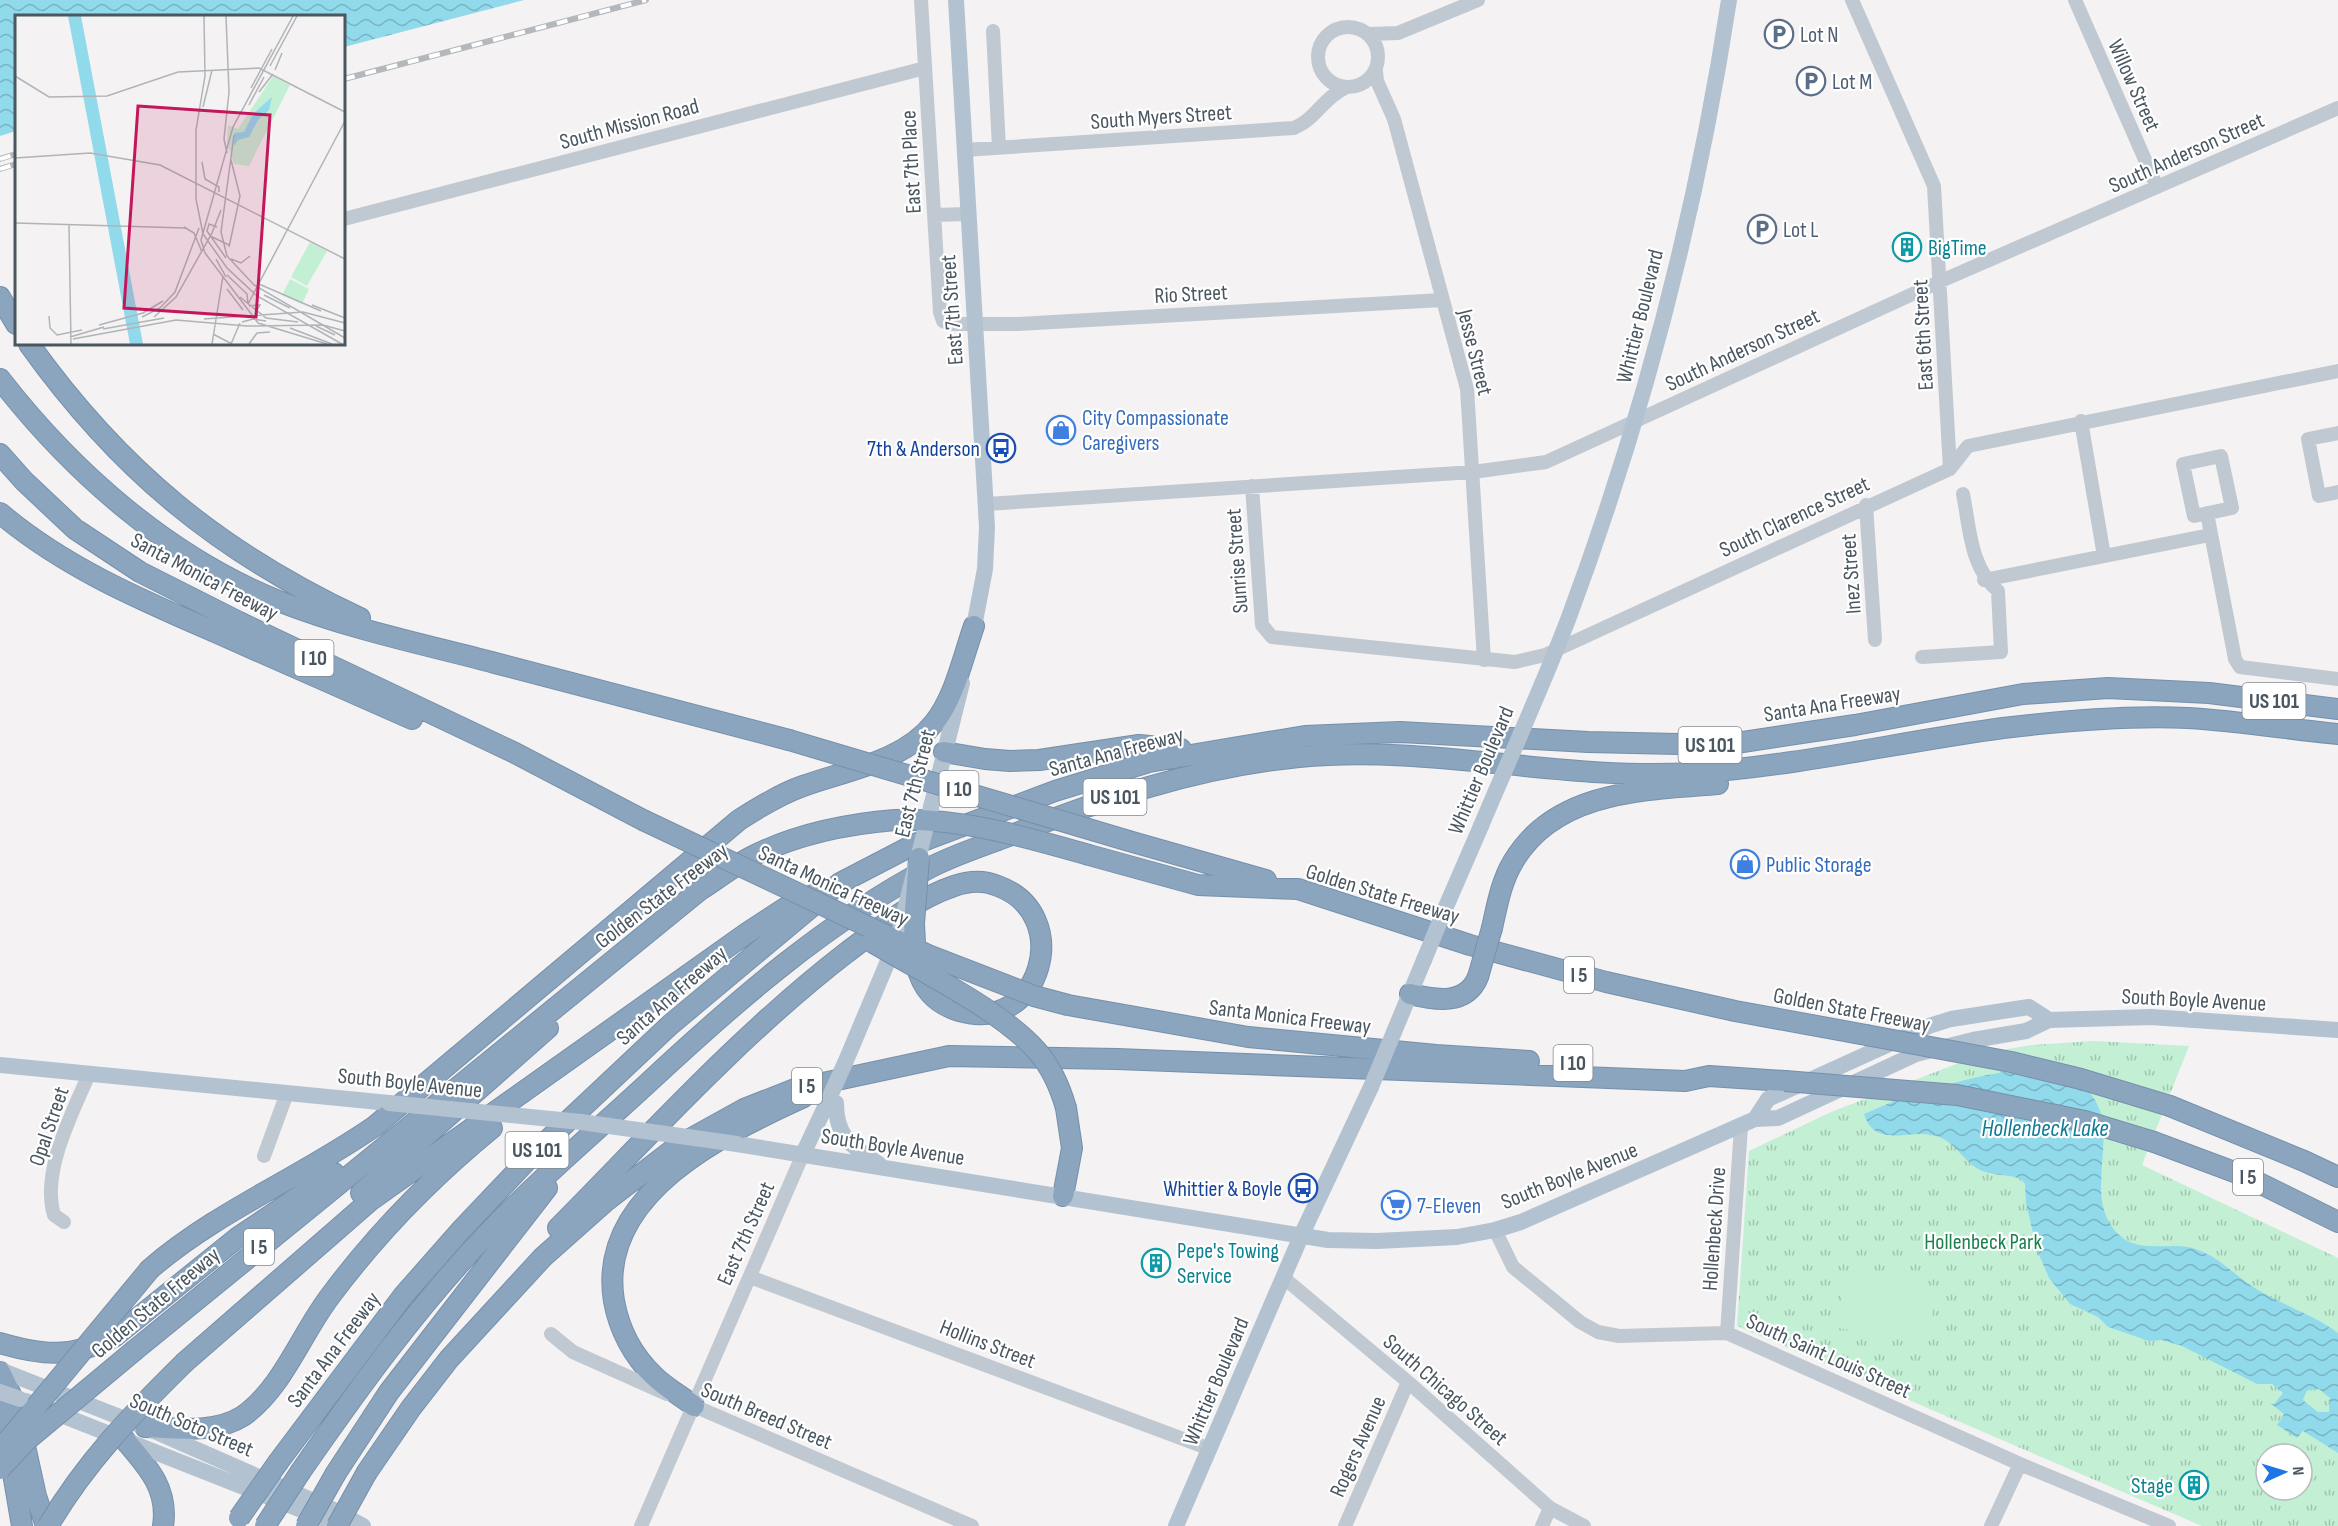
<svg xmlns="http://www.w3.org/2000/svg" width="2338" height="1526" font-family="'Sofia Sans Condensed',sans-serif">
<defs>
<pattern id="grass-tufts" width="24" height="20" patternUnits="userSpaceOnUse" patternTransform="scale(1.5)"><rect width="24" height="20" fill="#c3f0d4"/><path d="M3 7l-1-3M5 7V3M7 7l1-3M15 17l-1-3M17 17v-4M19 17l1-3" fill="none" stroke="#a0c5af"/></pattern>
<pattern id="water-waves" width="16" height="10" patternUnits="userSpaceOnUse" patternTransform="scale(1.5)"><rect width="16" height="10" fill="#91daec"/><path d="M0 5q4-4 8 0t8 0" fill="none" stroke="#78b4c3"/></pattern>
</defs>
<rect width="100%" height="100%" fill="#f4f2f2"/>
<path fill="url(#grass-tufts)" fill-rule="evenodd" d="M2094,1041L2189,1046L2142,1165L2338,1258V1526H2202L1737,1326L1749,1151L1831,1112L1985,1053L2031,1045ZM2266,1454H2302V1490H2266Z"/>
<path fill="#c3f0d4" d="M1845,1272L1907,1280L1912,1285L1929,1287L1935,1294L1930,1330L1922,1335L1906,1333L1901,1338L1838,1328Z"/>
<path fill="url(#water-waves)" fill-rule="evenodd" d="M0,0H524L344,47V16H16V131L0,136Z
M2027,1068C2042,1072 2067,1074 2079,1083C2132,1121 2076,1192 2118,1234C2137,1253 2165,1243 2188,1247C2217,1253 2233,1275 2258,1290C2283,1305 2314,1315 2338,1333V1453L2303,1431L2297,1438L2277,1425L2284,1414L2270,1403L2274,1404L2283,1393L2272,1384H2257L2182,1346L2162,1340L2149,1341L2108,1327L2098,1317L2070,1304L2049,1278L2037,1250L2026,1203L2025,1184L2021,1179C2008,1174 1993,1176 1980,1170C1961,1160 1955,1139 1932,1135C1905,1130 1875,1148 1864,1114C1917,1090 1970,1077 2027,1068ZM2319,1389L2330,1398L2329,1412H2318L2303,1400L2307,1390Z"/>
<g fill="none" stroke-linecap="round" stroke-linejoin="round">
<g stroke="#7690ab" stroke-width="22">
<path id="highway" d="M0,297L16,324
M29,344C119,470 219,552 360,618
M0,379C73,473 170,558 281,602C350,629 423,644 495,663C593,688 691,714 789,740
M0,454L24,481L75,529L140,572L239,622L515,753L643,820
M0,513C64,567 139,599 215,632C281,661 346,690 412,719
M944,752L985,759L1010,761L1039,760L1139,745L1181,749
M1129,841L1266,880
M1089,855L1198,885L1298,889L1470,945L1606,982L1735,1011L1866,1035
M1492,928C1497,906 1501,882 1513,862C1555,790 1646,790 1718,784
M1410,994C1435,1000 1466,1006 1478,977
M1068,1005L1248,1037L1436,1055L1529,1061
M2170,1106L2304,1161L2338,1177
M2154,1142L2245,1176L2338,1222
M361,1193L548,1028
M1063,1196L1072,1148L1066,1108
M558,1228C651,1134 741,1034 846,953C878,929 915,899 954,886C968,881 984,880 998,886C1075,914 1041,1035 959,1011C934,1003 922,988 916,964
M150,1269C217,1211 302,1177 375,1126L739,820C759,807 780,794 803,786C847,770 903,762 934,723C955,697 963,657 974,626
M0,1343C44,1356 72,1358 114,1337L237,1238L334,1173
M135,1350L700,890C717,879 734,866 751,857C796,834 846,824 895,820
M185,1362L371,1200L747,933L793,903L818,893
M0,1372L16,1405L36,1496L46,1526
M0,1397L22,1526
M694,1406C681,1396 665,1387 654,1376C633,1356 619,1329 614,1301C596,1194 725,1133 804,1097
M145,1427C177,1428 215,1434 243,1416C283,1388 302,1332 331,1295C378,1232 431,1178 492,1128
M123,1438C146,1465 169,1488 163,1526
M279,1461L403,1296L462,1229L536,1151L670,1025L840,883L915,844L1055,791L1149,762L1305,736L1400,732L1588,742L1723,745L1855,725L2023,694L2108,688L2209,693L2338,709
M301,1471C358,1389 417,1307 487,1234C537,1181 594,1133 648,1083C735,1002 827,921 933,866C957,854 984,845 1009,836C1102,799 1198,767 1299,757C1431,744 1561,781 1693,773C1797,766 1899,742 2003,728C2063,721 2127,715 2188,718C2238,721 2288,729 2338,734
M367,1472L411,1408L449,1359L543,1257L606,1201L679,1145L744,1109L795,1089L949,1056L1117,1059L1685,1081L1709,1076L1785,1081
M336,1473L389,1392L547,1188"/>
</g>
<path stroke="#c0c9d1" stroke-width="14" d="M921,0L940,312L943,321L950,324H1018L1442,300
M1852,0L1934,186L1950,469
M2075,0L2157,187
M1318 57a30 30 0 1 1 60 0a30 30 0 1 1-60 0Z
M993,31L999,148
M1368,34L1398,33L1478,0
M1376,71L1377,81L1394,119L1467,389L1484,660
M964,150L1294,128C1315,120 1324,97 1345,88
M934,215L967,214
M344,219L925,68
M2081,421L2104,556
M2338,433L2308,439L2319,496L2338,492
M2221,456L2232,508L2194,516L2183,464Z
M1252,486L1262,625L1272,637L1515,662L1545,655L1950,469L1968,446L2338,371
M986,504L1473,472L1546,462L1941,281L2338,108
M1866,505L1875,640
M2207,513L2235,659L2240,667L2338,679
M1984,580L2210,535
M1922,657L2001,652L1998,591C1970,567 1970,529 1963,494
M264,1156L287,1093
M64,1222L54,1215C41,1172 72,1114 89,1074
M1495,1230L1513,1267L1580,1322L1598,1332L1619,1336L1727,1333L2020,1464L2169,1526
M750,1277L1210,1449
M1284,1278L1408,1382L1550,1508L1584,1526
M1727,1333L1741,1127
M551,1334L573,1352L667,1394
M687,1403L972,1526
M641,1526L803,1154
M1345,1526L1408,1382
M1542,1526L1550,1508
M1991,1526L2020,1464"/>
<path stroke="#b3c2d0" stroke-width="16" d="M956,0L987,527L985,569L972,637
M931,807L962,683
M1445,909L1481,826
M1394,1032L1424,960
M845,1063L896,942
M0,1065L389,1103
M836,1103C836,1139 853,1146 880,1165
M1755,1119L1768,1099L1929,1026L1951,1019L2029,1007L2049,1020
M737,1144L1328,1240L1377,1241L1457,1237L1495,1230L1521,1222L1755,1119L1778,1118L1916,1054L1973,1040L2026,1031L2049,1020L2151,1017L2338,1030
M803,1154L826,1105
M0,1370L145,1427L334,1510L363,1526
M26,1401L342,1526
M1176,1526L1302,1234L1371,1087"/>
<use href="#highway" stroke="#8ba5bf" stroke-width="20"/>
<g stroke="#b4b7bc" stroke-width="6">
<path id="rail" d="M344,79L646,0
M0,159L16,154
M0,169L16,164"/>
</g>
<use href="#rail" stroke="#fff" stroke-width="4" stroke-dasharray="11" stroke-linecap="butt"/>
<g stroke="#7690ab" stroke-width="22" stroke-linecap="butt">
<path id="highway-bridge" d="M789,740L1129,841
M643,820L928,955L1034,996L1068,1005
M895,820C962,818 1026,837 1089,855
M872,942C920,971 1001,1010 1037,1051C1051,1067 1060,1087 1066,1108
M916,961L914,924L919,858
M1478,977L1492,928
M1866,1035L2011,1062L2081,1079L2170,1106
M1785,1081L1957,1095L2085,1121L2154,1142
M0,1450L150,1269
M0,1469L27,1440L135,1350
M239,1518L279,1461
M48,1526C85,1463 133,1413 185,1362
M265,1526L301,1471
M306,1526L336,1473
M337,1526L367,1472"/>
</g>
<path stroke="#b3c2d0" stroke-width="16" d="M1481,826C1510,757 1542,688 1569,617C1643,418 1697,210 1729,0
M899,933L931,807
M1424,960L1445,909
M1371,1087L1394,1032
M389,1103L581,1122L737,1144
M826,1105L845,1063
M0,1392L20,1399"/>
<use href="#highway-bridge" stroke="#8ba5bf" stroke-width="20"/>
</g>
<defs>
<g id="parking-ring" transform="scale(1.5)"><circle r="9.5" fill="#fff" stroke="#5c6f8a" stroke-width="1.5"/><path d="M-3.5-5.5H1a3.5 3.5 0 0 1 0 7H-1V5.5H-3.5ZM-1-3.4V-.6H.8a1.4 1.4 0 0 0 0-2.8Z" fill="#5c6f8a"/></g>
<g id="building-ring" transform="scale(1.5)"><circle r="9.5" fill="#fff" stroke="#0f9aa8" stroke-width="1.5"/><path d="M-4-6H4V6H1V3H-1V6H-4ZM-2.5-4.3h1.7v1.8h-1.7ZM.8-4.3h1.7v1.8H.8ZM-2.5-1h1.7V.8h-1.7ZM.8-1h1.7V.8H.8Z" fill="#0f9aa8"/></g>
<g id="shop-ring" transform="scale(1.5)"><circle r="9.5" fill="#fff" stroke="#3f7fe0" stroke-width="1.5"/><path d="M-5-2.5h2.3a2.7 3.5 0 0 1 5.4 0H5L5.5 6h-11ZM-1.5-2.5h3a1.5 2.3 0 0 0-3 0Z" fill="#3f7fe0"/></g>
<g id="bus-ring" transform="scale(1.5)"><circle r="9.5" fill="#fff" stroke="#1a4fb4" stroke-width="1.5"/><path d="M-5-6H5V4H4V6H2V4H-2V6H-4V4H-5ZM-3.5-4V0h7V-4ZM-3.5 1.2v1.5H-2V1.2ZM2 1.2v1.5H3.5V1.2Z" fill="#1a4fb4"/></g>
<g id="supermarket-ring" transform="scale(1.5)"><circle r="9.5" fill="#fff" stroke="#3f7fe0" stroke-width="1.5"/><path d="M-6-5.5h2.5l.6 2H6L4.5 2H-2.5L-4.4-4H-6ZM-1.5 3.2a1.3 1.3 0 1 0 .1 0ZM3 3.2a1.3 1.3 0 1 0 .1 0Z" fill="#3f7fe0"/></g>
</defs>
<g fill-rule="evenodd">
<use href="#parking-ring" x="1779" y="34"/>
<use href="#parking-ring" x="1811" y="81"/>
<use href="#parking-ring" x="1762" y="229"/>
<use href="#building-ring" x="1907" y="247"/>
<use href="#shop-ring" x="1061" y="430"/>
<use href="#bus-ring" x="1001" y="448"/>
<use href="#shop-ring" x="1745" y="864"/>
<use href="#bus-ring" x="1303" y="1188"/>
<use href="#supermarket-ring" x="1396" y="1205"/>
<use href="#building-ring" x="1156" y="1263"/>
<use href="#building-ring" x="2194" y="1485"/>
</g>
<g text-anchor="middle" stroke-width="4.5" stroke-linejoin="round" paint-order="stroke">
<g fill="#fff" stroke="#808990" stroke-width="1.5">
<rect x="294.5" y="640" width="39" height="36" rx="4.5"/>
<rect x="2242.5" y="683" width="63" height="36" rx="4.5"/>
<rect x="1678.5" y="727" width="63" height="36" rx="4.5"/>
<rect x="939.5" y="771" width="39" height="36" rx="4.5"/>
<rect x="1083.5" y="779" width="63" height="36" rx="4.5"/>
<rect x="1564" y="957" width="30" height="36" rx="4.5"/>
<rect x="1553.5" y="1045" width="39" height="36" rx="4.5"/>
<rect x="792" y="1068" width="30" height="36" rx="4.5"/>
<rect x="505.5" y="1132" width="63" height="36" rx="4.5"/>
<rect x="2233" y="1159" width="30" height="36" rx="4.5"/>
<rect x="244" y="1229" width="30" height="36" rx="4.5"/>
</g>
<g font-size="21" font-weight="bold" fill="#4a5660">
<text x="314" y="665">I 10</text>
<text x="2274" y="708">US 101</text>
<text x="1710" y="752">US 101</text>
<text x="959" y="796">I 10</text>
<text x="1115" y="804">US 101</text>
<text x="1579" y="982">I 5</text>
<text x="1573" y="1070">I 10</text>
<text x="807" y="1093">I 5</text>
<text x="537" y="1157">US 101</text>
<text x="2248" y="1184">I 5</text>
<text x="259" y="1254">I 5</text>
</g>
<g font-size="22" fill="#4e5e75" stroke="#fff" text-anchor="start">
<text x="1800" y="42">Lot N</text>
<text x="1832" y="89">Lot M</text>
<text x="1783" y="237">Lot L</text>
</g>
<g font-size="22" fill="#4a5660" stroke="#fff">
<text transform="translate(2135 85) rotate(66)" y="8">Willow Street</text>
<text transform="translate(1161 116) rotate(-4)" y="8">South Myers Street</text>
<text transform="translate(629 123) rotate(-15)" y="8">South Mission Road</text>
<text transform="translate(2186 152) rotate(-24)" y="8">South Anderson Street</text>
<text transform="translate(910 162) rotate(-93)" y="8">East 7th Place</text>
<text transform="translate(1191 293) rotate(-3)" y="8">Rio Street</text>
<text transform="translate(951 310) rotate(-94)" y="8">East 7th Street</text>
<text transform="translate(1639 316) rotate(-76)" y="8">Whittier Boulevard</text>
<text transform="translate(1922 335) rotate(-93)" y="8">East 6th Street</text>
<text transform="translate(1742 349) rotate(-25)" y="8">South Anderson Street</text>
<text transform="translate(1476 352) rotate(76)" y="8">Jesse Street</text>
<text transform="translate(1794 516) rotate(-25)" y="8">South Clarence Street</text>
<text transform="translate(1236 561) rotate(-94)" y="8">Sunrise Street</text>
<text transform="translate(1850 574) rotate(-94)" y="8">Inez Street</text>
<text transform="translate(205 576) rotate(28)" y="8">Santa Monica Freeway</text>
<text transform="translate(1832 703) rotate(-9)" y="8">Santa Ana Freeway</text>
<text transform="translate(1116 751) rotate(-15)" y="8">Santa Ana Freeway</text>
<text transform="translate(1480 770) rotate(-67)" y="8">Whittier Boulevard</text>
<text transform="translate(914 783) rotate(-76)" y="8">East 7th Street</text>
<text transform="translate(834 885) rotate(25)" y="8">Santa Monica Freeway</text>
<text transform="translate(1383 893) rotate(17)" y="8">Golden State Freeway</text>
<text transform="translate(661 895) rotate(-37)" y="8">Golden State Freeway</text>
<text transform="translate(671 995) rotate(-41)" y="8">Santa Ana Freeway</text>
<text transform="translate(2194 999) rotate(3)" y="8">South Boyle Avenue</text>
<text transform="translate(1852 1009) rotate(11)" y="8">Golden State Freeway</text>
<text transform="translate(1290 1016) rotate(7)" y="8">Santa Monica Freeway</text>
<text transform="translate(410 1082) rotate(6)" y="8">South Boyle Avenue</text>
<text transform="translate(48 1126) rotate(-71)" y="8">Opal Street</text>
<text transform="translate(893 1146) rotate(9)" y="8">South Boyle Avenue</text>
<text transform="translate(1569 1175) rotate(-22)" y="8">South Boyle Avenue</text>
<text transform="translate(1713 1229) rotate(-86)" y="8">Hollenbeck Drive</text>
<text transform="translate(745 1233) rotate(-66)" y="8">East 7th Street</text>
<text transform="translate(155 1302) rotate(-40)" y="8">Golden State Freeway</text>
<text transform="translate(988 1343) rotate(21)" y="8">Hollins Street</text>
<text transform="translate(333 1349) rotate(-53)" y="8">Santa Ana Freeway</text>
<text transform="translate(1829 1355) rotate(24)" y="8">South Saint Louis Street</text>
<text transform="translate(1215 1381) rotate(-67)" y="8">Whittier Boulevard</text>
<text transform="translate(1446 1389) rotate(41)" y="8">South Chicago Street</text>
<text transform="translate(767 1415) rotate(23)" y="8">South Breed Street</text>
<text transform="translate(192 1424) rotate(23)" y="8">South Soto Street</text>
<text transform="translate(1357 1446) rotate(-66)" y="8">Rogers Avenue</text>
</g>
<g font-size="22" fill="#0d838f" stroke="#fff" text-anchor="start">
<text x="1928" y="255">BigTime</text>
<text x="1177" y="1258">Pepe's Towing<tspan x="1177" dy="25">Service</tspan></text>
<text x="2173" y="1493" text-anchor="end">Stage</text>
</g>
<g font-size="22" fill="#366cbe" stroke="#fff" text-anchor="start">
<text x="1082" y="425">City Compassionate<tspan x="1082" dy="25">Caregivers</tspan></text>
<text x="1766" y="872">Public Storage</text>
<text x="1417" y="1213">7-Eleven</text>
</g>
<g font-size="22" fill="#164399" stroke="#fff" text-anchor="end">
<text x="980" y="456">7th &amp; Anderson</text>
<text x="1282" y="1196">Whittier &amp; Boyle</text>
</g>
<g font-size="22" fill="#19824d" stroke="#fff">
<text x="1983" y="1249">Hollenbeck Park</text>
</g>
<g font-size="24" font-style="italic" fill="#0f7b96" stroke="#fff">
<text x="2045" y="1136">Hollenbeck Lake</text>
</g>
</g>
<g transform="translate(15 15)">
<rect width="330" height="330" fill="#f4f2f2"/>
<path d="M258,61L275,70L234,151L219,149L212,128L213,110L223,114ZM295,227L312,236L292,271L276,262ZM275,264L294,274L287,289L267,280Z" fill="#c3f0d4"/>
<path d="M53,1H66L128,329H115ZM257,82L254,95L243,105L234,122L223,125L219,131V118L229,117L238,99Z" fill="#91daec"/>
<path fill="none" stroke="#b0b4b8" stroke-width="1.5" d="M189,1L190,61L181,115V184L188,219L212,253L242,281L327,329M211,1L214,77L209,124L212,138M278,1L218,112L186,225L190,238L243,308L312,329M255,51L282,1M260,55L267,38M0,61L34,82L92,81L163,57L244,53L330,97M236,73L257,34M244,77L258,59M234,90L249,62M188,92L197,55M219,120L206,217L212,241L239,270L330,323M0,143L75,138L145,150L330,244M187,147L190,164L204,172V177M0,208L170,213M54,210L56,329M169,212L179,218L187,237M202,212L194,209L192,216L211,243M195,221L214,230M214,232L225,181L216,145M201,244L211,262M216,244L226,248L235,241M212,260L232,279L233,289M244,269L306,296M212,274L228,295M249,280L275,293M225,282L251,303L283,307M233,289L330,106M297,290L330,303M234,291L245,290L240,299M34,301L35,313L42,320L67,315M127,302L145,293L160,277L184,213M139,302L161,282L197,218L206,195M189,304L288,297L330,308M227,307L238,304L251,306M84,310L128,298L148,286M301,311L320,320M275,313L317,329M88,314L149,303M198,319L217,329M55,322L89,312M58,324L161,305L232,311L308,310L330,316M197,329L208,261M216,329L225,308M234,329L242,318L255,317"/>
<path fill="#c2185b" fill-opacity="0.15" stroke="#c2185b" stroke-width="3" d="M123,91L255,100L241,302L109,293Z"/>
<rect width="330" height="330" fill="none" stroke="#4a5660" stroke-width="3"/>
</g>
<g transform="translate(2284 1472) rotate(86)"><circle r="28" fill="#ffffff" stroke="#b7bbbf" stroke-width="1.5"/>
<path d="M0-4.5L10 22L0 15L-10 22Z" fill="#1d76e3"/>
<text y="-9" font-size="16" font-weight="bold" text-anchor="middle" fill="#4a5660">N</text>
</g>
</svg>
